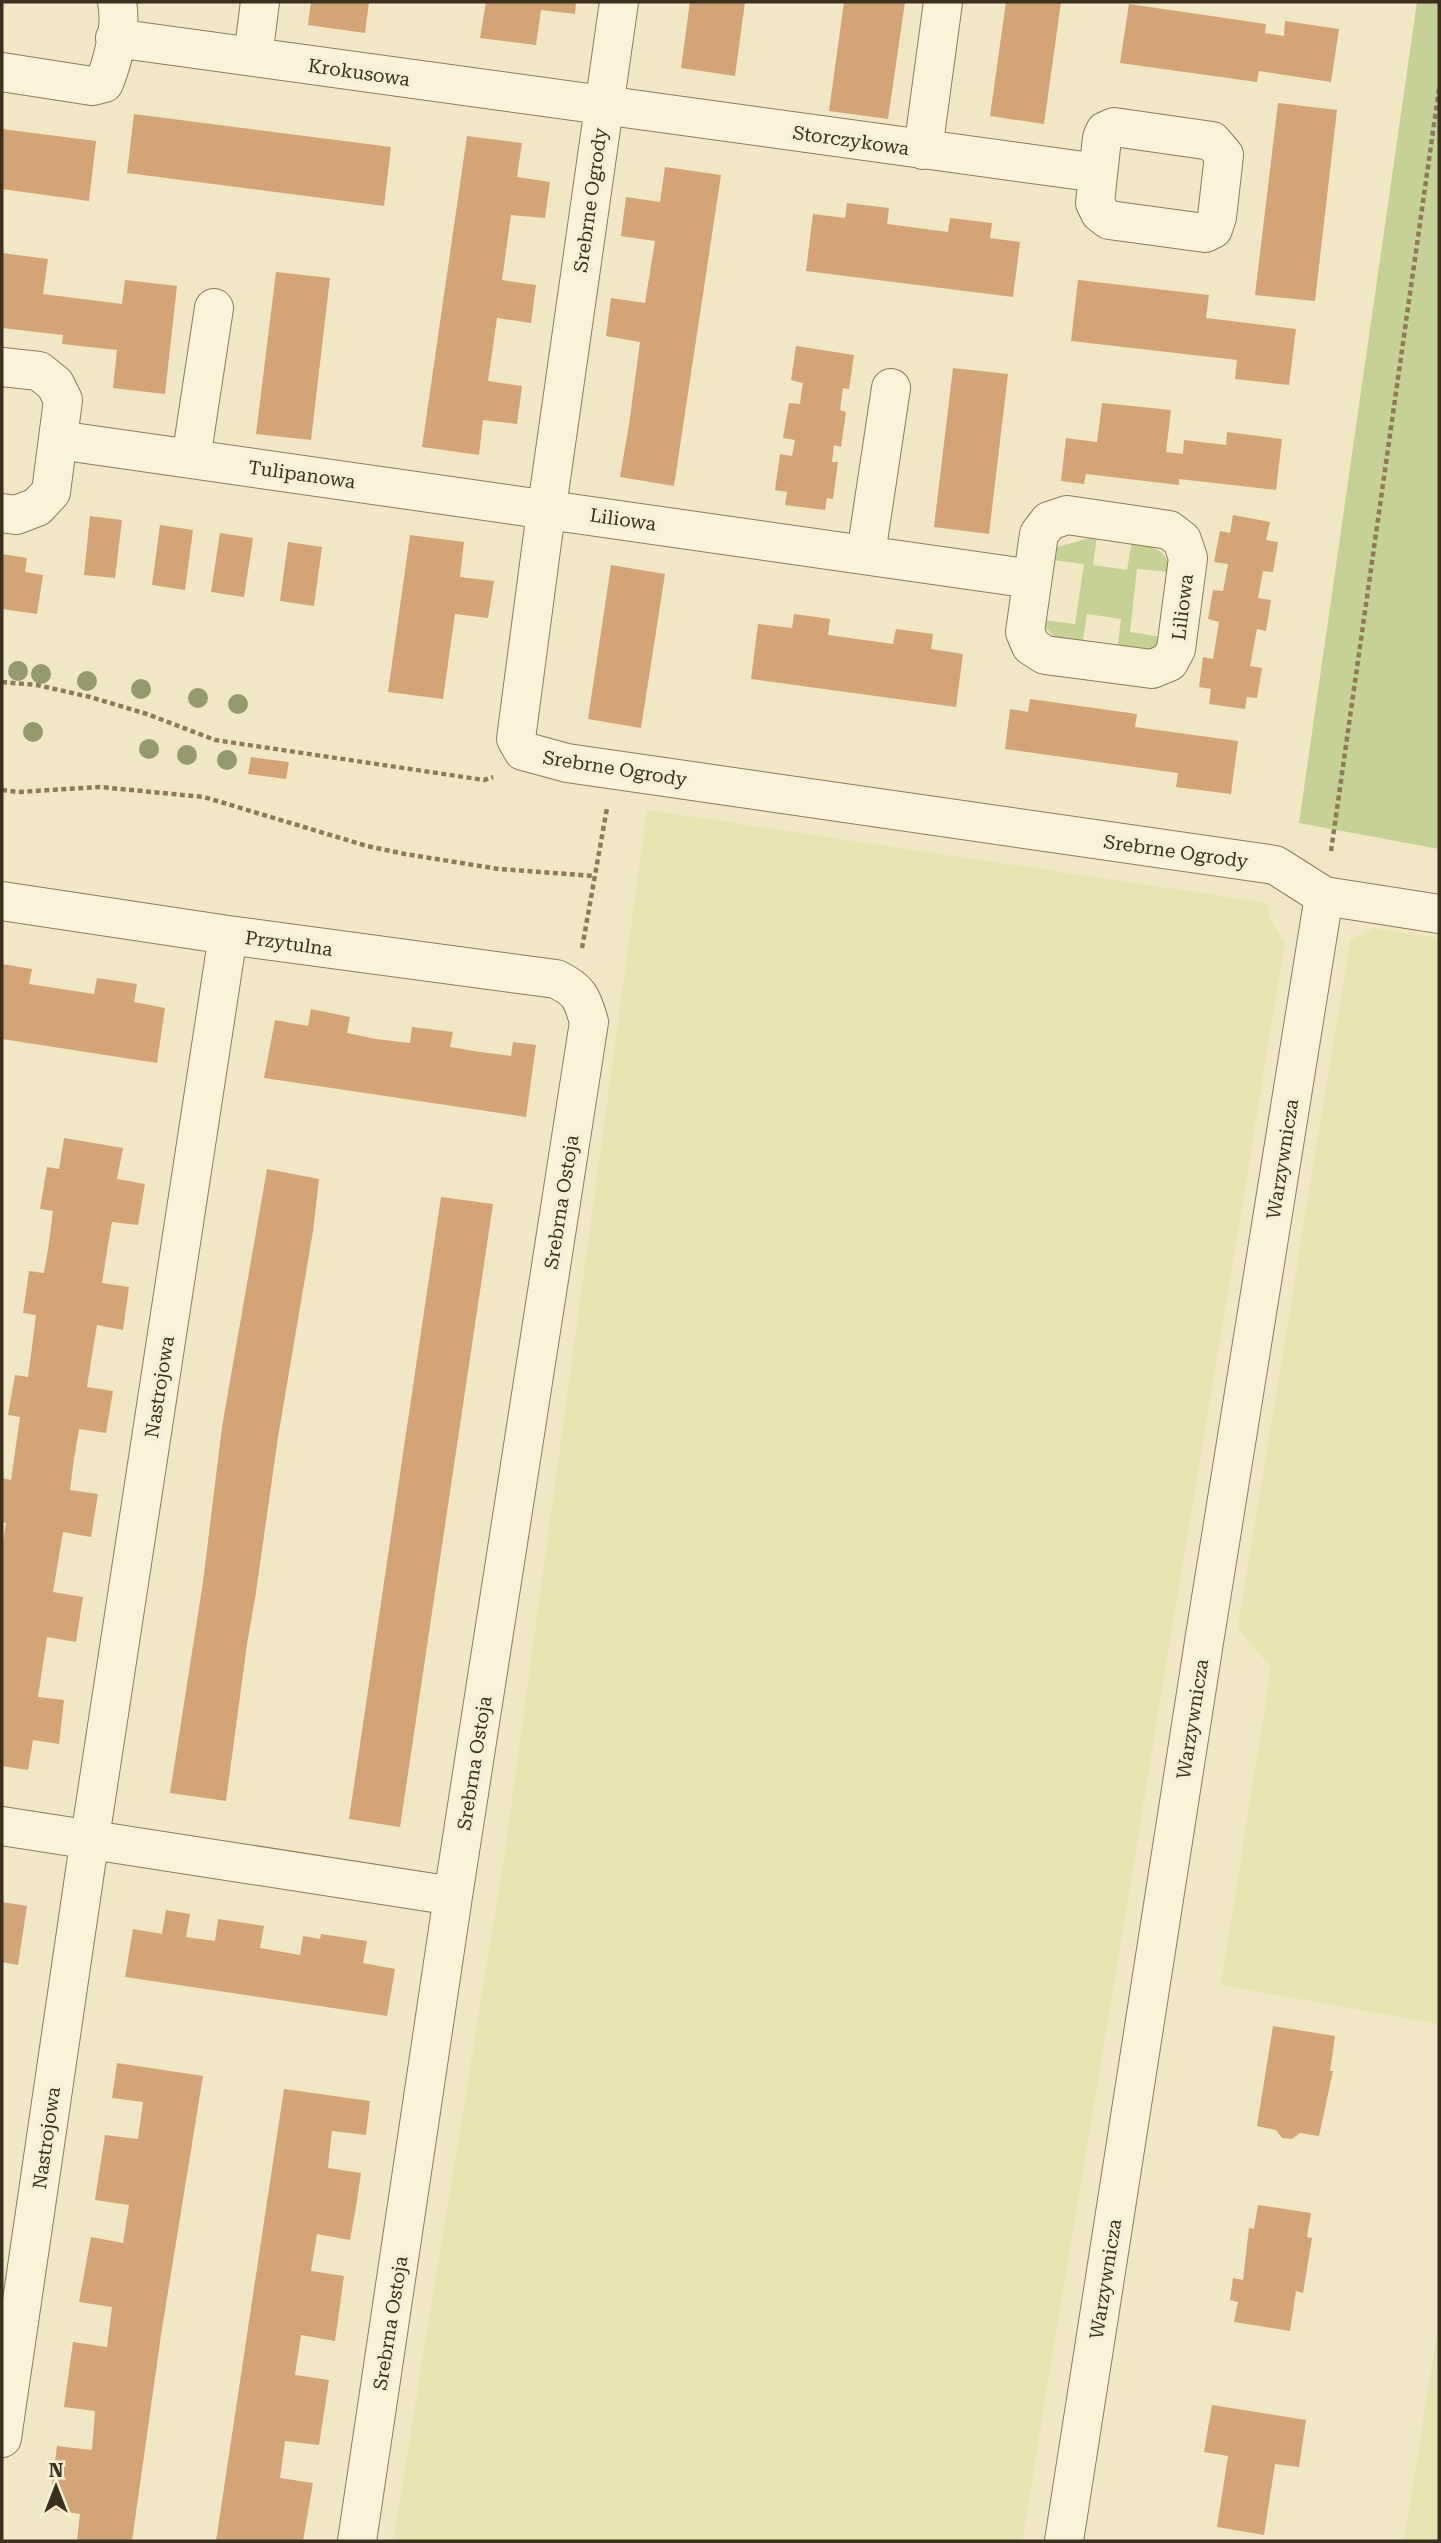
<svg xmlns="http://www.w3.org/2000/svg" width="1441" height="2543" font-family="'Roboto Serif',serif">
<rect width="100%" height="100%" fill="#f1e7c5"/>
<path fill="#e8e3b2" d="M647,810L1267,903L1271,921L1285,944L1022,2541H393L503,1866Z
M1374,928L1439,938V2024L1221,1985L1271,1668L1238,1628L1350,941Z
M1439,2321V2541H1404Z"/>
<path fill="#c6d198" d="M1417,2H1439V849L1299,823Z
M1097,536L1093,565L1127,570L1132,541C1149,545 1170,550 1170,572L1137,569L1130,632L1162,637C1152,655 1136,652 1117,652L1121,619L1087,614L1082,647L1063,644L1043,626V620L1075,624L1084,564L1052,560L1057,547Z"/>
<path fill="#d2a478" d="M311,2H369L365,33L308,25Z
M486,2H576L575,14L541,10L536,45L480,38Z
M690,2H745L735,76L681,68Z
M844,2H905L888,119L829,111Z
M1006,2H1061L1044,124L990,116Z
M1129,4L1266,24L1265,33L1284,36L1285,21L1339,29L1331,82L1259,71L1257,82L1120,63Z
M1278,103L1337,110L1315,301L1255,295Z
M134,114L391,147L384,206L127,173Z
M2,129L96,141L89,201L2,189Z
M467,136L522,143L517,177L550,182L545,218L511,215L502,280L536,285L531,323L497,318L488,381L522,386L517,424L483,420L479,455L422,447Z
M665,167L721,175L674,486L620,477L629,425L640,342L606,336L611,298L645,303L655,241L621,236L626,197L660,202Z
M847,203L889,208L887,224L948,232L950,218L992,223L990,238L1020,242L1013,297L806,271L813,214L845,218Z
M2,253L48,259L43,294L122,304L125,280L177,286L165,394L113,388L117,350L62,344L63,335L2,328Z
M276,272L330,278L311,440L256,434Z
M1078,280L1209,295L1206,318L1296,329L1289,385L1235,379L1237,360L1071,341Z
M796,346L854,355L849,389L843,388L840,410L846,412L841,447L834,445L832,462H838L833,499L827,498L825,510L785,505L787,492L775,490L780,454L792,456L795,440L783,438L789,403L800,404L801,395L803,383L791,380Z
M953,368L1008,374L989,534L934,527Z
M1102,403L1171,410L1166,452L1183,454L1184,440L1226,445L1227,432L1282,439L1276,490L1179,479V485L1086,474L1084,484L1061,481L1066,438L1097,442Z
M1233,515L1270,522L1266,540L1278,542L1273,572L1263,571L1258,598L1271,600L1266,631L1257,629L1250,666L1262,668L1257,698L1247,697L1245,709L1209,704L1211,689L1199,687L1203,657L1213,659L1219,622L1208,619L1213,590L1223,591L1228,564L1214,562L1220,531L1230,533Z
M90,516L122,520L115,578L84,575Z
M160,525L193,530L185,590L152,585Z
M220,533L253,538L244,597L211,592Z
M410,535L464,542L460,577L494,581L488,618L455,614L443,699L388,692Z
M288,542L322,547L314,606L280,601Z
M2,554L27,558L25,572L43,575L37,614L2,609Z
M611,565L665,574L641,728L588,719Z
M794,614L830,619L828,635L893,644L896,629L933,634L931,649L963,654L956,707L751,679L758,624L792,628Z
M1030,699L1137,714L1135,727L1238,741L1231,794L1176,787L1178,773L1005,749L1010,709L1028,712Z
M251,757L289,762L286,779L248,774Z
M2,964L32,969L29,984L94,994L97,978L137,984L134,1002L165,1008L157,1063L2,1039Z
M311,1009L350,1017L347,1033L376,1039L410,1043L412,1027L453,1032L450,1047L480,1052L511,1056L513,1042L536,1045L526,1117L264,1078L275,1020L308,1026Z
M64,1138L123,1148L117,1179L145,1184L138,1225L112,1222L107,1251L102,1283L129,1287L123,1330L97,1325L92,1355L87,1387L113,1391L106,1433L79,1429L74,1459L70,1490L98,1494L91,1537L63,1532L53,1592L83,1597L76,1642L47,1637L38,1697L64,1700L59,1744L33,1740L28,1770L2,1766V1550L6,1523L2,1522V1478L11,1480L20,1417L8,1415L15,1375L28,1377L32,1347L36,1315L23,1313L29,1271L44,1273L49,1243L53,1211L40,1209L47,1167L59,1169Z
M267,1169L319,1179L313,1231L278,1437L256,1592L247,1644L226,1801L170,1793L203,1582L222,1427Z
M441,1197L493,1204L400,1827L349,1819Z
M2,1902L27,1906L18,1965L2,1962Z
M166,1910L190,1914L186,1937L215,1941L218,1919L264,1926L260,1948L300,1955L303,1936L320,1939L321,1934L367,1941L363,1963L395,1969L387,2016L125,1977L133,1929L162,1934Z
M1273,2026L1335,2036L1330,2071H1333L1319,2136L1300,2133L1292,2139L1282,2138L1276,2130L1257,2126Z
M117,2063L203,2076L161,2335L132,2541H77L80,2514L49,2509L57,2446L92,2450L95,2411L64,2407L73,2342L107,2347L112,2307L79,2302L91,2237L123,2243L129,2205L95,2200L105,2135L138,2139L143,2102L112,2098Z
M284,2089L370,2101L366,2135L332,2131L330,2148L328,2168L361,2173L356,2207L350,2240L317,2234L311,2271L344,2276L335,2341L301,2335L295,2375L329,2380L319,2445L285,2441L280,2478L313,2483L303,2541H216Z
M1258,2205L1311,2213L1307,2237L1312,2238L1303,2293L1296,2291L1290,2331L1234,2322L1238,2302L1230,2300L1233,2278L1243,2280L1249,2228L1254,2229Z
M1212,2405L1306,2420L1299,2467L1275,2464L1264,2535L1217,2527L1228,2456L1204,2452Z"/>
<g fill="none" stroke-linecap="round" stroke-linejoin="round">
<g stroke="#8e7959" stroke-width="40">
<path id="minor" d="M619,2L542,542L516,739L523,751L567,763L1275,865L1324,896L1439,914
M115,38L1098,173
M253,57L260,2
M2,72L92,86L104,83C113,61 122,26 117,2
M1114,127L1212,141L1224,155L1217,217L1213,229L1205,233L1109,220L1100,213L1095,203L1102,138L1105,131Z
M923,150L943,2
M2,367L39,371L55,384L63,400L51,492L37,507L16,515L2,513
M58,440L1032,579
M191,459L214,308
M1067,515L1169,530L1182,540L1188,558L1176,649L1169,662L1152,669L1045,655L1031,646L1025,632L1039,534L1049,521Z
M866,554L891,388
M2,901L228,935L556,979C579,990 582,997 589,1022L453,1896L357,2541
M2,1826L453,1896
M2,2438L86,1864L228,935
M1064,2541L1204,1642L1324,896"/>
</g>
<path stroke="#8e7959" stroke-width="4.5" stroke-dasharray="5 3.5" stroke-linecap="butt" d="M2,682L37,685L90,697L147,714L215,740L484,780L493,777
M2,790L18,792L100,787L204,797L367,846L405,854L499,869L595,876
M1331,851L1439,89
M582,948L607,808"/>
<use href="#minor" stroke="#fbf3d9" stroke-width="38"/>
</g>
<g fill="#959a6c">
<circle cx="18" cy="671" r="10"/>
<circle cx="41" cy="674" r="10"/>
<circle cx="87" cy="681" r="10"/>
<circle cx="141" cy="689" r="10"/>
<circle cx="198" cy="698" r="10"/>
<circle cx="238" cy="704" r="10"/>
<circle cx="33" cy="732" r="10"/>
<circle cx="149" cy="749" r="10"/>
<circle cx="187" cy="755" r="10"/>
<circle cx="227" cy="760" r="10"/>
</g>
<g text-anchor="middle" stroke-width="7" stroke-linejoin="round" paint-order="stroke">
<g font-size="19" fill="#3d2f1e" stroke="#f8f0d5">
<text transform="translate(359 72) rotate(8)" y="7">Krokusowa</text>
<text transform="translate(851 140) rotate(8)" y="7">Storczykowa</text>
<text transform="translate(590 200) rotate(-82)" y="7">Srebrne Ogrody</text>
<text transform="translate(302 474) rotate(8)" y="7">Tulipanowa</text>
<text transform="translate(623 519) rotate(8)" y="7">Liliowa</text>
<text transform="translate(1182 607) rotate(-83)" y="7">Liliowa</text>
<text transform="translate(615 768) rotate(9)" y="7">Srebrne Ogrody</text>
<text transform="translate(1176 851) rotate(8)" y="7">Srebrne Ogrody</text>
<text transform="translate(289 943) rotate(8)" y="7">Przytulna</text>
<text transform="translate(1282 1159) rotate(-81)" y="7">Warzywnicza</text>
<text transform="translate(561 1202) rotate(-81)" y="7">Srebrna Ostoja</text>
<text transform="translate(159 1387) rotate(-81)" y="7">Nastrojowa</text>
<text transform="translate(1192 1719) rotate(-81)" y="7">Warzywnicza</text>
<text transform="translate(474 1763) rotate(-81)" y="7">Srebrna Ostoja</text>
<text transform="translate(46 2138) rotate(-82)" y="7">Nastrojowa</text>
<text transform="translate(1105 2279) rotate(-81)" y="7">Warzywnicza</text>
<text transform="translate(390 2323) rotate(-81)" y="7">Srebrna Ostoja</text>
</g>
</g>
<rect width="1441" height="2543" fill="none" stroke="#3d2f1e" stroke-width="7"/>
<g transform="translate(56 2487)" stroke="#f8f0d5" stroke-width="5" paint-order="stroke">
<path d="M0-5L12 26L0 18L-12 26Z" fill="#3d2f1e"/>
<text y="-10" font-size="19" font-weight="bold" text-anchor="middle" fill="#3d2f1e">N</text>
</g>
</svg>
